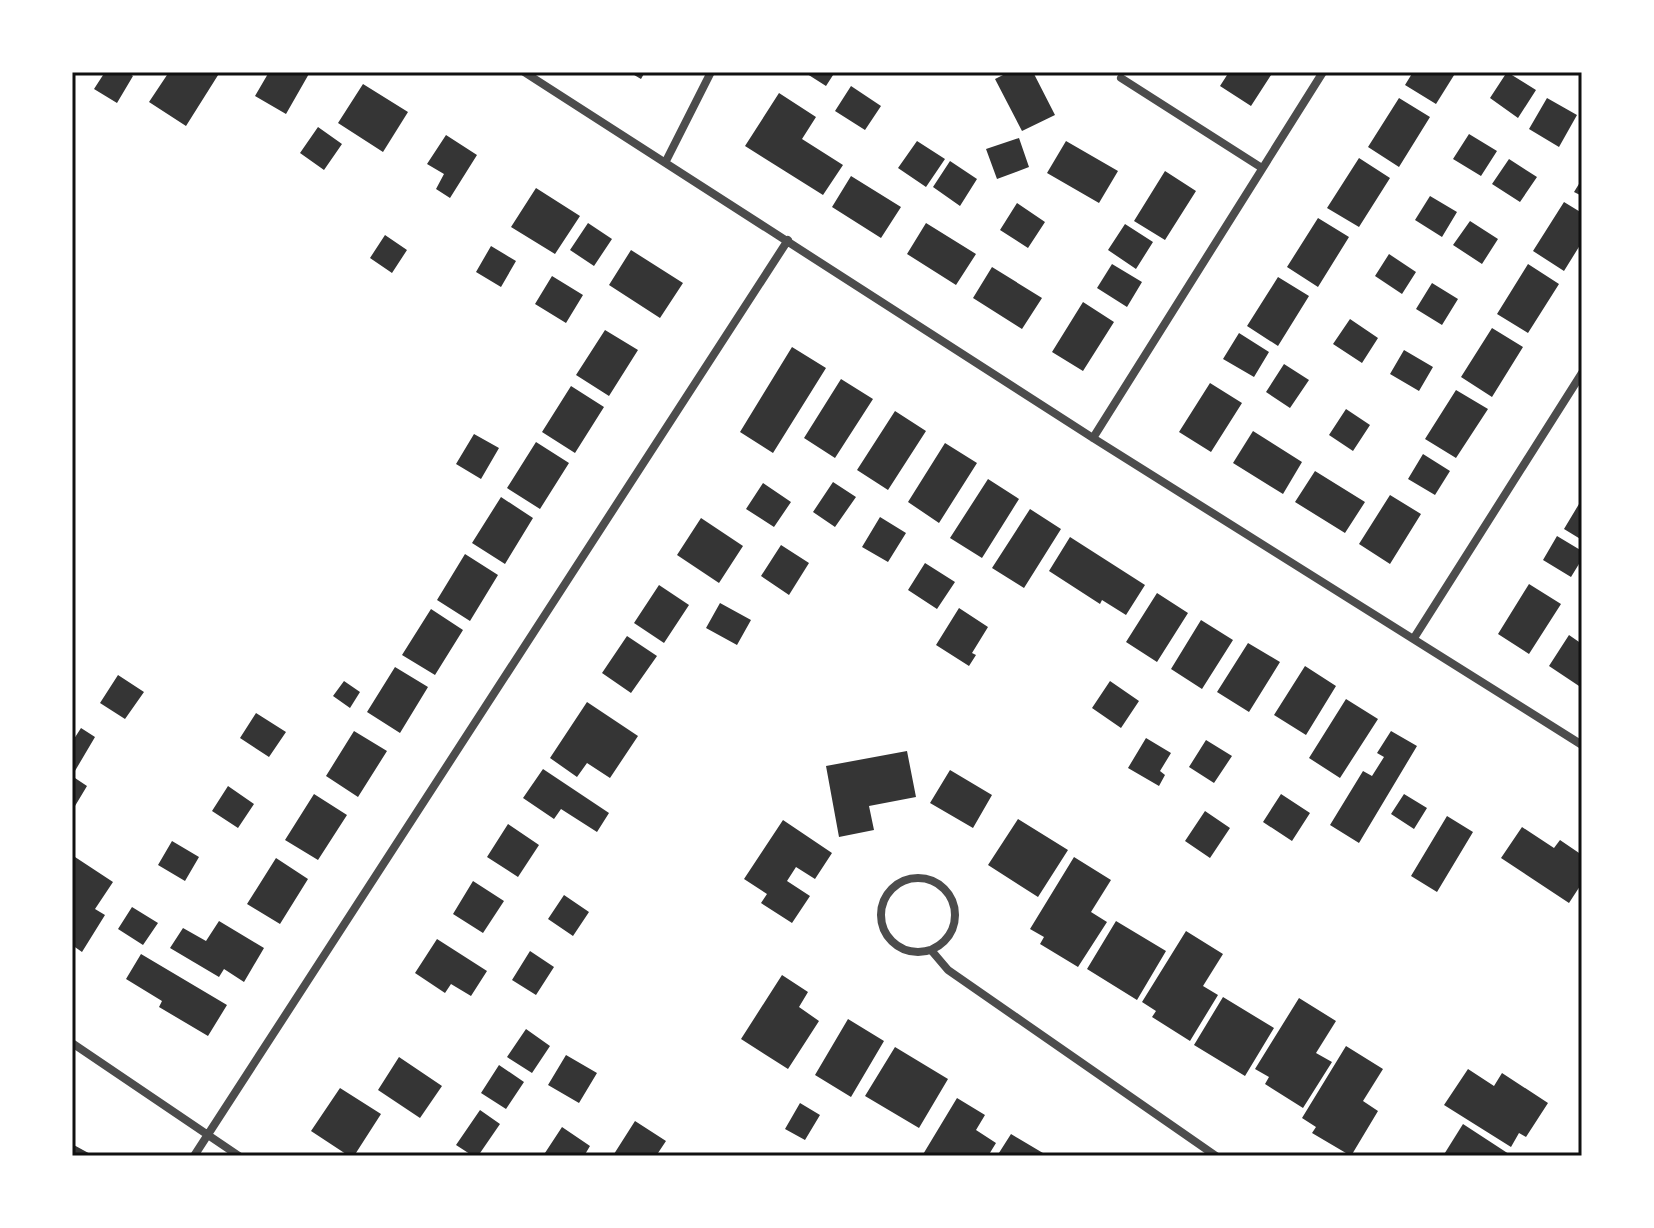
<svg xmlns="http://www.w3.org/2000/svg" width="1654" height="1228" font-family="'IBM Plex Serif',serif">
<rect width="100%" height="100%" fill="#fff"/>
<path fill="#353535" d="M105,72H127L133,76L117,103L94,89Z
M169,72H220L186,126L149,102Z
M269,72H310L286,114L255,96Z
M629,72H645L641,79Z
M804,72H835L826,86Z
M1009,72H1033L1055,115L1022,131L995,79Z
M1229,72H1273L1251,106L1220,86Z
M1413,72H1456L1436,104L1405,85Z
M1507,72L1536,90L1518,118L1490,98Z
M363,84L408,112L383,152L338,123Z
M851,86L881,106L865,130L835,111Z
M779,93L816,117L802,139L843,165L823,195L745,146Z
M1399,98L1430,117L1399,167L1368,147Z
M1547,98L1577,115L1559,147L1529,129Z
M318,127L342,144L324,170L300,153Z
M1469,134L1497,151L1481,176L1453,159Z
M446,135L477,155L450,198L436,189L444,174L427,164Z
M1019,138L1029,167L997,179L986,149Z
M917,141L945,159L926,187L898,168Z
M1066,141L1118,171L1099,203L1047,173Z
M1359,158L1390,178L1359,227L1327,208Z
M1509,159L1537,177L1520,202L1492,184Z
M950,161L977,179L960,206L933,187Z
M1165,171L1196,191L1165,240L1134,221Z
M851,176L901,207L881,238L832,207Z
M1582,179V196L1574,192Z
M536,188L580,216L555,254L511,227Z
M1430,196L1457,212L1442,237L1415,220Z
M1564,202L1582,213V242L1564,271L1533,251Z
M1017,203L1045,222L1028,248L1000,230Z
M1318,218L1349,237L1318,287L1287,267Z
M1470,221L1498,239L1482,264L1453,245Z
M588,223L612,239L594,266L570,250Z
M926,223L976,254L956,285L907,254Z
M1125,224L1153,242L1136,269L1108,250Z
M385,235L407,250L392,273L370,258Z
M491,246L516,261L501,287L476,272Z
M631,250L683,283L660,318L609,285Z
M1389,254L1416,272L1402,294L1375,276Z
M1112,264L1142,282L1127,307L1097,288Z
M1528,264L1559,284L1528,333L1497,314Z
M992,267L1042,298L1022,329L973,298Z
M552,276L583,295L566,323L535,304Z
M1278,277L1309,296L1278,346L1247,326Z
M1432,283L1458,299L1442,325L1416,309Z
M1083,302L1114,322L1083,371L1052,352Z
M1350,319L1378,338L1362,363L1333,344Z
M1492,328L1523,347L1492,397L1461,377Z
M605,330L638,350L609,396L576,375Z
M1239,333L1269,352L1254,377L1223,359Z
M792,347L826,368L773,453L740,432Z
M1404,350L1433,367L1419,391L1390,374Z
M1284,364L1309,380L1290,408L1266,392Z
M841,379L873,399L835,458L804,438Z
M1210,383L1242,403L1211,452L1179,432Z
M571,386L604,407L575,453L542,432Z
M1456,390L1488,409L1456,458L1425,439Z
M1346,409L1370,425L1353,451L1329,435Z
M895,411L926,431L888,490L857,470Z
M1253,431L1302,462L1283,494L1233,463Z
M474,434L499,448L481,479L456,464Z
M536,442L569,463L540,509L507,488Z
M945,443L977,463L939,523L908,502Z
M1423,454L1450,471L1435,495L1408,479Z
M1315,471L1365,502L1345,533L1295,502Z
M988,479L1019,499L982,558L950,538Z
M833,482L856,497L835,527L813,512Z
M763,483L791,502L774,527L746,509Z
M1390,495L1421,514L1390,564L1359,544Z
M501,497L533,518L505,564L472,543Z
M1582,499V540L1564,529Z
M1030,509L1061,529L1024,588L992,568Z
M880,517L906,533L888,562L862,547Z
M701,518L743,546L719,583L677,555Z
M1557,536L1582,551V559L1571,577L1543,560Z
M1070,537L1145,585L1126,615L1102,600L1100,604L1049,571Z
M781,545L809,563L789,595L761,576Z
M465,554L498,575L470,621L437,600Z
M925,563L955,582L937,609L908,590Z
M1529,584L1561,604L1529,654L1498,634Z
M659,585L689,605L664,643L634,623Z
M1157,593L1188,613L1157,662L1126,642Z
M720,603L751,620L737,645L706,628Z
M959,608L988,627L972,653L976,655L969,666L936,645Z
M431,609L463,630L435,675L402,655Z
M1201,620L1233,640L1202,689L1171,669Z
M1569,635L1582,644V688L1549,666Z
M627,636L657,656L631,693L602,673Z
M1248,643L1280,662L1249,712L1217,692Z
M1305,666L1336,686L1306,735L1274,715Z
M395,667L428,687L400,733L367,712Z
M118,675L144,692L125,719L100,703Z
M344,681L360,692L350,708L333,696Z
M1110,681L1139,701L1121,728L1092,708Z
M1346,699L1378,719L1340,778L1309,758Z
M587,702L638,736L610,778L587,763L577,777L550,758Z
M256,713L286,732L269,757L240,738Z
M81,728L95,737L72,776V742Z
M354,731L387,751L358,797L326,776Z
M1391,731L1417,746L1359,843L1330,825L1363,771L1372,776L1384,757L1377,753Z
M1146,738L1171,753L1160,771L1165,775L1159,786L1128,768Z
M1206,740L1232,756L1214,783L1189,767Z
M907,751L916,797L869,806L874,830L839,837L826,766Z
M543,769L609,813L597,832L561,809L554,819L523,798Z
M950,770L992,795L973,828L930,803Z
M72,776L87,786L72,811Z
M228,786L254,804L238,828L212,811Z
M314,794L347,815L318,860L285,840Z
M1281,794L1310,813L1292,841L1263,822Z
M1404,794L1427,808L1414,829L1391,814Z
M1205,811L1230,828L1210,858L1185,841Z
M1447,816L1473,832L1437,892L1411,876Z
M1018,819L1068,850L1038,897L988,865Z
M783,820L832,853L815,879L796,867L787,881L810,896L792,923L761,903L767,894L744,879Z
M508,824L539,845L518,877L487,857Z
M1522,827L1554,848L1560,840L1582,855V883L1569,903L1501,858Z
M172,841L199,857L185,881L158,865Z
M75,857L113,882L95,909L105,915L82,952L72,945V861Z
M1074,857L1111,880L1091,912L1107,922L1078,967L1040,944L1044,937L1030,929Z
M276,858L308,879L280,924L247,904Z
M473,881L504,901L483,933L453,914Z
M564,895L589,912L573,936L548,919Z
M132,907L158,923L143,945L118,929Z
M219,921L264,948L244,982L224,969L219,977L170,948L183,928L206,941Z
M1116,921L1166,951L1137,1000L1087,969Z
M1186,931L1223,954L1203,986L1218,995L1190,1041L1152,1017L1156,1011L1142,1002Z
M437,939L487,971L471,996L451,984L445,993L415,973Z
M530,951L554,967L536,995L512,980Z
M141,954L227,1005L208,1036L159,1007L162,1001L126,979Z
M782,975L808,992L799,1007L819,1021L788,1069L741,1039Z
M1223,997L1274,1028L1245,1076L1194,1045Z
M1299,998L1336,1021L1316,1053L1332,1062L1303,1108L1265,1084L1269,1077L1255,1069Z
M848,1019L884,1041L851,1097L815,1075Z
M526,1029L550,1046L532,1073L507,1057Z
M1346,1046L1383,1069L1363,1101L1378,1111L1351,1156L1312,1133L1316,1127L1302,1118Z
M895,1047L948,1079L919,1128L865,1096Z
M566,1055L597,1073L579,1103L548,1085Z
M399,1057L442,1086L420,1118L378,1090Z
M499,1065L524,1082L506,1109L481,1093Z
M1468,1069L1494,1086L1502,1073L1548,1103L1526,1137L1519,1133L1511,1147L1444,1105Z
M340,1088L381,1114L354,1156H349L311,1131Z
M957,1098L985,1115L976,1130L996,1143L988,1156H922Z
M800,1103L820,1115L805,1140L785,1129Z
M480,1110L500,1124L478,1156H473L456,1145Z
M635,1121L666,1141L656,1156H618L614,1154Z
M1463,1124L1512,1156H1443Z
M562,1127L590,1146L584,1156H543Z
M1011,1134L1048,1156H997Z
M72,1144L94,1156H72Z"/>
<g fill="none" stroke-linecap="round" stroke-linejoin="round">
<path stroke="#4c4c4c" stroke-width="8" d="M524,72L1093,438L1582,745
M1121,78L1262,168
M666,161L711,72
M1093,438L1323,72
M1414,638L1582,373
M881 915a37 37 0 1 1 74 0a37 37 0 1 1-74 0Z
M931,950L948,970L1216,1156
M72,1043L239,1156
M194,1156L788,240"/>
</g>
<rect width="1654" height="1228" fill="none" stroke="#ffffff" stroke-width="148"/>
<rect x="74" y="74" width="1506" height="1080" fill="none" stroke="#111" stroke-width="3"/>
</svg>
